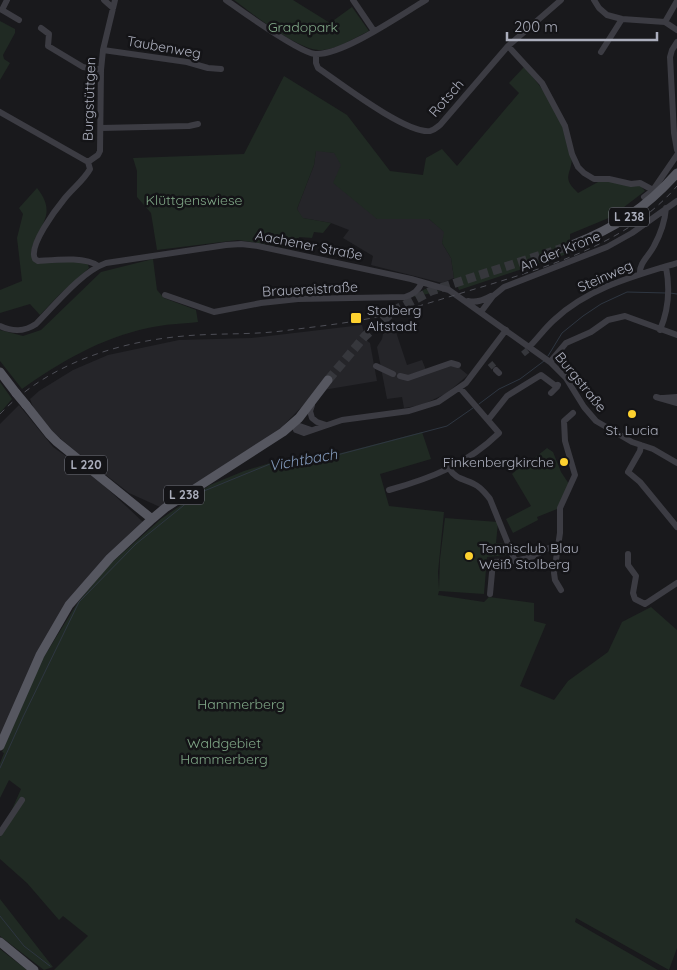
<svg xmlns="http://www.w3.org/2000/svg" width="677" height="970" font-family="Quicksand,sans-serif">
<rect width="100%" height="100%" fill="#19191c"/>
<path fill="#252529" d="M316,150L335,153L377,219H429L445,232L442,243L451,258L454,278L442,283L371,265L373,256L343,238L349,230L331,223L302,218L297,209L314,165Z
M362,325L366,340L370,343L377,381L317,391L281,428L160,507L129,493L79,454L56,435L34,409L30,399L39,391L73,370L108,355L179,340L251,338Z
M388,331L396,332L407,365L422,360L426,370L451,361L468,375L447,393L422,405L404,408L402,397L387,399L377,347L382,339L383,334Z
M19,405L53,447L94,476L143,522L67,603L0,737V424Z"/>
<path fill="#202a23" d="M234,0H293L330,23L352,7L369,31C354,38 340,48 323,50C300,53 253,14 234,0Z
M0,21L15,29V33L3,55L4,59L10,63L0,80Z
M524,67C538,82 558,109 564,128C567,137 572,150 572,158C571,176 561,177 578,193L598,182L609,181L640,185L645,191L611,217L570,234V253L459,290L454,278L451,258L442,243L444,232L429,219H377L333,183L341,165L334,153L316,151L314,165L297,209L303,218L331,223L323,233L314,232L312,238L299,237L296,249L238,240L157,250L151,213L137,197V171L133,158L244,154L284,76L347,115L390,171L423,175L426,158L442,149L457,166L519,93L509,83Z
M37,188C59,216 37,225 31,252L38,263L87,261L89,268L59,295L40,315L30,304L0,313V290L22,281L17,238L23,214L19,208Z
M153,259L157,290L164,298L196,310L198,322C181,324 165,324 148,328C101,338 60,362 22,389L0,361V330L23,336L41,330L101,272Z
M425,289L441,291L413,297Z
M0,382L12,399L0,413Z
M422,432L431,459L380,474L389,506L444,512L438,572L439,589L440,559L445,518L498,522L496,543L507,544V555L487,557L484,594L439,591L438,595L484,602L489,597L534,603V621L546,624L520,686L554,700L568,681L608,652L622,622L651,607L677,630V948L669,970L576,918L575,922L658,970H54L88,936L63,916L59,920L27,883L0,859V837L21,789L9,780L0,798V763L4,753L2,752L42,660L78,602L109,565L161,519L210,485L244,471L270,463L318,459Z
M547,448L553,452L561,472L569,484L557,509L537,517L538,520L513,533L506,519L531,506L512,474L530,458L532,460Z
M0,899L53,967L44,970L0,936Z
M0,949L27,970H0Z"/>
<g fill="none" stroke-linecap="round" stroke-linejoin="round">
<path stroke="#2e3641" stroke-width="1" d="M670,293L677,294
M548,356L562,333L583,316L601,304L627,292L666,293
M479,404L499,389L520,379L544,361
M0,768L23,717L79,602L136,544L199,493L270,464L318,460L447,426L473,408
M0,916L24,946L50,966"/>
<path stroke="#36373c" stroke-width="6" stroke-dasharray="6 3" stroke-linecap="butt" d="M523,354L529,349
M490,363L496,370"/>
<path stroke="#36373c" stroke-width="9" stroke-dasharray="9 4.5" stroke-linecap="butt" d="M328,380L365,336L395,310L431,291L572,245"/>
<path stroke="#3c3c43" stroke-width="6" d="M7,0L2,10L19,20
M104,0L113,8
M226,0C243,12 298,52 315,54C342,56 402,14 426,0
M353,0L374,31
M594,0L599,8L607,15L622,19L665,22L677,30
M665,22L677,1
M41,28L49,34L48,46L83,67L101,70
M677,42L672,50L670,57L674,133L677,150
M508,46L542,83L565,126L572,154L578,167L584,173L594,179H609L631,184L640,183L653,190
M103,50L187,62L208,68L221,69
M601,52L622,19
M316,54V63L318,68C340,83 406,134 430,131C435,130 437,127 440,125L508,46L561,0
M0,112L88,162
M101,128L189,126L198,124
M644,197L653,190L677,155
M98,266C85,256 54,260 38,261L35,259C28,246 56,209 65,198C73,188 84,180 90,169L88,162L98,155L100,151L101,70L103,50L115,0
M640,274C639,263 649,256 654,246C660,235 665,220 666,208
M165,295L214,312L261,303L298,299L405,297C414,294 418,291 422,282
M468,301C477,303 483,300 491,296
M481,312L493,296L504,287L607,247L632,233L677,201
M0,326C13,332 24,332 36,324C55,305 81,272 106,263L226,245L241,244L258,246L411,279L449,290L550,362L566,378L584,407L596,421L632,442L653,449L677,463
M660,330C669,309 670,288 666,267
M530,346C538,338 545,328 554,320C588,288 634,276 677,263
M550,362L566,343L591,332L608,320L625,316L677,335
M376,366L393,374
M496,370L499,373
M400,376L408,378L451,363L458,365
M551,393L557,387
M656,397L677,403
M663,398L677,397
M312,405L310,411L312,418L317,422L326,425
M488,420L507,396L541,375L557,387L558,385
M294,424L296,430L304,433L342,420L409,411L438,402L466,383L506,330
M294,424L311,430
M641,445L640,451L628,472L640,482L677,527
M449,468C455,479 464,479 474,484C481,487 485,493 490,499L515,561
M389,490C432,478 467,464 499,433L460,388
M628,554V565L636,576L633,593L635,599L645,604L677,583
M561,590L555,580L554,573L560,533V508L575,475L565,441L564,421L573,413
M490,594L493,562L515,561L532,557L546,549L557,546
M0,833L22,800"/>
<path stroke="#565760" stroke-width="9" d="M572,245C615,228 646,208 677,173
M0,372L16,393
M26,405L49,434L57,442L152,519
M0,746L40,655L69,605L110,558L152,519L165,508L283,432L299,418L328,380
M0,942L34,970"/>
<path stroke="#4d4e56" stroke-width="1" stroke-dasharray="6 5" stroke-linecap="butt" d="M0,414C48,364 116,342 184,336C216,333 249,335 282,331C312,327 342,324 372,318C410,310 447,297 485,286C553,265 629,242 677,186"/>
<path stroke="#565760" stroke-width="9" d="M16,393L26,405"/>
</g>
<g fill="#fdd12f" stroke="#141417" stroke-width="2">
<rect x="350" y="312" width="12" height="12" rx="2.5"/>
<circle cx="632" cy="414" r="5"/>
<circle cx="564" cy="462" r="5"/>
<circle cx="469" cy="556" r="5"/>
</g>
<g text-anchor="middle" stroke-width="5" stroke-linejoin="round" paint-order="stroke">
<g fill="#141417" stroke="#7e808a" stroke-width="1">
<rect x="609" y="207.5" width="40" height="19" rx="4"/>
<rect x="65" y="455.5" width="42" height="19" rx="4"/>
<rect x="164" y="485.5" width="40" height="19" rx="4"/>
</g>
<g font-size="12" font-weight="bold" fill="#abaebc">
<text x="629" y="221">L 238</text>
<text x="86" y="469">L 220</text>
<text x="184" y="499">L 238</text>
</g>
<g font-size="14" fill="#81a888" stroke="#141417">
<text x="303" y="32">Gradopark</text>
<text x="194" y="205">Klüttgenswiese</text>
<text x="241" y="709">Hammerberg</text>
<text x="224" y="748">Waldgebiet<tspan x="224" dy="16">Hammerberg</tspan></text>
</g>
<g font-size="14" fill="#abaebc" stroke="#141417">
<text transform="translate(164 47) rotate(10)" y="5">Taubenweg</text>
<text transform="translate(446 98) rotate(-49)" y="5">Rotsch</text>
<text transform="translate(89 99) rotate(-88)" y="5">Burgstüttgen</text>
<text transform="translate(309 245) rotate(11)" y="5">Aachener Straße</text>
<text transform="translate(560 251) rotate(-22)" y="5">An der Krone</text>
<text transform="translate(605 276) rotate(-24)" y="5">Steinweg</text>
<text transform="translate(310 289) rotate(-3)" y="5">Brauereistraße</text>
<text transform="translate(581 382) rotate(51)" y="5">Burgstraße</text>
</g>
<g font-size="14" fill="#abaebc" stroke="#141417" text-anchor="start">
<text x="367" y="315">Stolberg<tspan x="367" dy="16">Altstadt</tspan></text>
<text x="632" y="435" text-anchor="middle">St. Lucia</text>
<text x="554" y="467" text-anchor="end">Finkenbergkirche</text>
<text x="479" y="553">Tennisclub Blau<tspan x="479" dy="16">Weiß Stolberg</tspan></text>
</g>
<g font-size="15" font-style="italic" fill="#8097b8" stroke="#141417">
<text transform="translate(303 460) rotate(-10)" y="5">Vichtbach</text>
</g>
</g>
<path d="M507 32v8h150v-8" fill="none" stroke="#abaebc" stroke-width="2.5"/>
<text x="514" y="32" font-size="15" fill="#abaebc" stroke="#141417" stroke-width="4" paint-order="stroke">200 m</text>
</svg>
